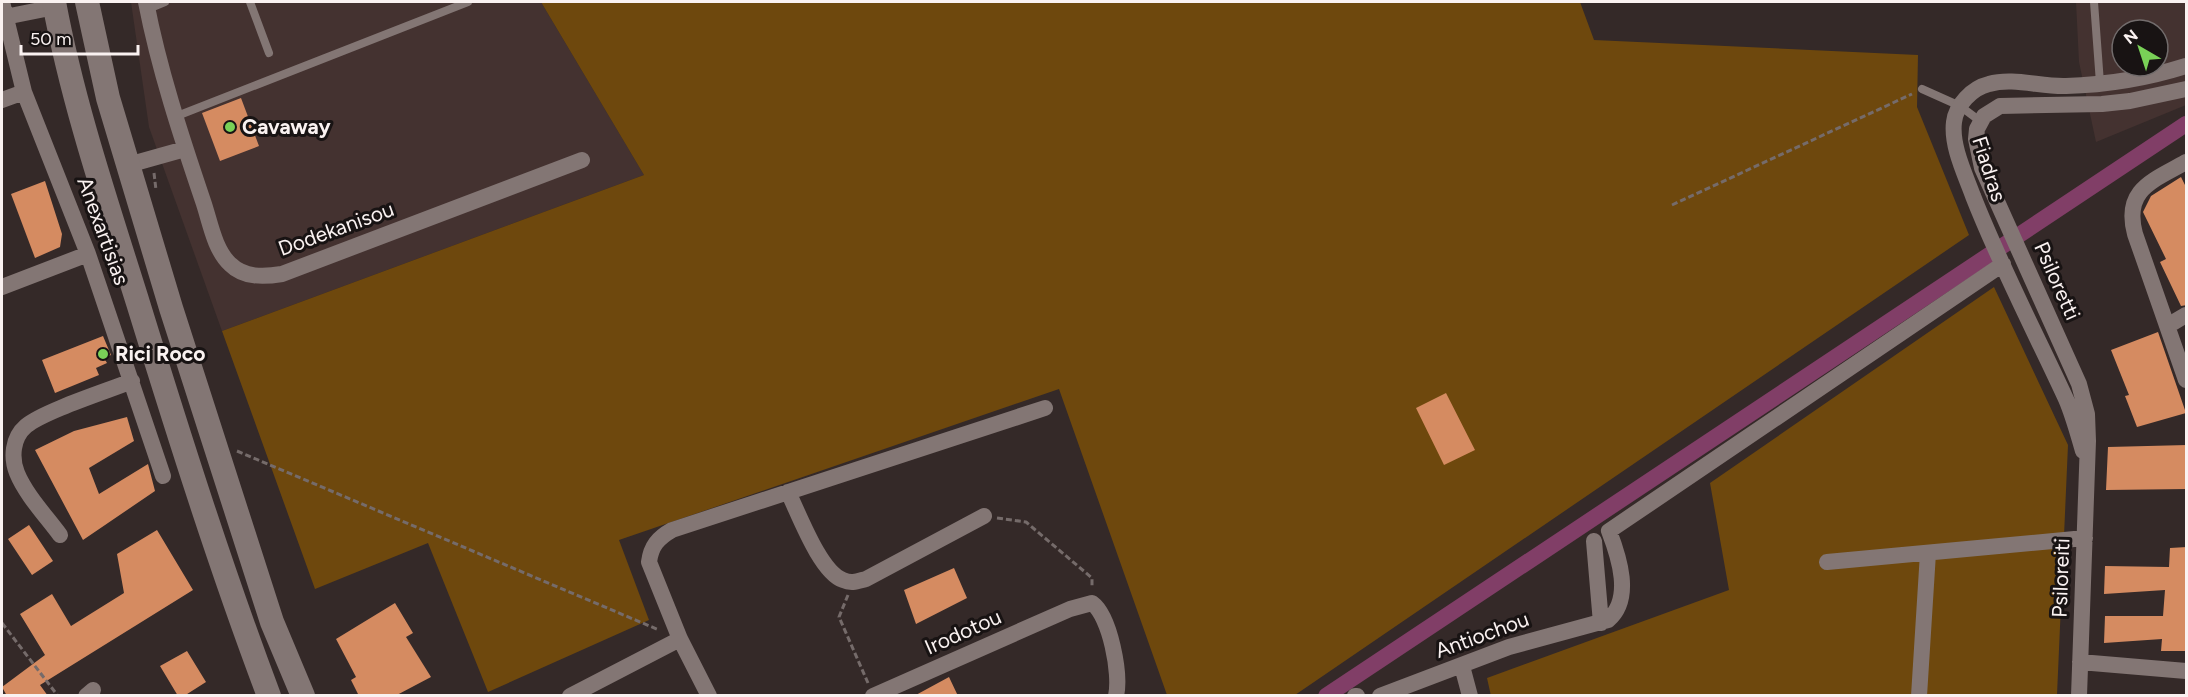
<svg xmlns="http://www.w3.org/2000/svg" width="2188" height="697" font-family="Figtree,sans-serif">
<rect width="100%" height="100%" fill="#342928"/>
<path fill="#443230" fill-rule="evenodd" d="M131,2H541L644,175L222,331L149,127Z
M2076,2H2186V105L2096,142L2079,62ZM2122,30H2158V66H2122Z"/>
<path fill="#6e480d" d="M541,2H1580L1594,40L1918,55L1917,107L1969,235L1295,695H1167L1059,389L619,540L649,620L488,692L428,543L315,589L222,331L644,175Z
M1994,287L2068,445L2057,695L1491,696L1487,678L1729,590L1710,483Z"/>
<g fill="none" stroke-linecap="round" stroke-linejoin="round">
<path stroke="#813e67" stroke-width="16" d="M1326,696L2186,124"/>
</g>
<path fill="#d58b61" d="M241,98L259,146L220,161L202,113Z
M2181,177L2187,189V305L2181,306L2160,262L2166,259L2143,212L2151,196Z
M45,181L62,234L60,247L35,258L11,194Z
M2158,332L2186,413L2137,427L2125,396L2129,395L2111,350Z
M103,336L111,355L104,358L107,363L96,368L99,375L55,393L42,360Z
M1446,393L1475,450L1444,465L1416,408Z
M127,417L134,441L89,468L99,494L148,464L155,491L83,540L35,450L74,431Z
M2187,445V489L2106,490L2108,447Z
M29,525L53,561L32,575L8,539Z
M157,530L193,590L40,685L48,696H7L2,687L45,655L20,614L52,594L71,626L124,593L117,554Z
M2187,547V651H2161L2162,639L2104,643L2105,616H2163L2165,590L2104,594L2105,566L2169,567L2170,548Z
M954,568L967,598L916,624L904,590Z
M395,603L413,633L406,637L431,677L395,696H359L351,680L356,677L336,639Z
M187,651L206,682L184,696H178L160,666Z
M949,677L958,696H914Z"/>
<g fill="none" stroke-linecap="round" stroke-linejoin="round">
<path stroke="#756b6a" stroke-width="3" stroke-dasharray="6 3" stroke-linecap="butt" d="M154,173L156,190
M1672,205L1912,94
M237,451L659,630
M997,518L1026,522L1092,578V588
M848,595L839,617L868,683
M2,623L58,696"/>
<path stroke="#837674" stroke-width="8" d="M250,2L269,53
M2094,2L2100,83
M148,9L165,2
M1922,89L1960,106L1980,121
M177,116L468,2"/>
<path stroke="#837674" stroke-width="16" d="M2,2L24,92L88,254L163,476
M146,2C159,69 181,136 203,201C210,221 214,249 230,264C244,278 264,277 282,274L582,160
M5,17L55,7
M2,100L24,92
M2186,162C2153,181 2123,189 2135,234L2186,380
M128,165L185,149
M2,287L88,254
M2169,325L2186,315
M2083,451C2078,434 2073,415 2066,399C2035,332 2000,265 1973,196C1965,174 1951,146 1954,122C1956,105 1972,88 1989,84C2013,77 2041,87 2066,86C2107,85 2148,78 2186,66
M788,492C799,514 820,572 843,580C852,584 858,581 866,579L984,516
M60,535C46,516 26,495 17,473C11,458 12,438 26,426C44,411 107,391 132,381
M1594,541L1601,623
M1827,562L2085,538
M2080,662L2186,671
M1462,666L1470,696
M86,696L93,690
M570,696L680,639
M709,696L680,639L649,562C651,546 658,538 672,530L1045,408
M873,696L1070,609L1092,603C1110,616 1121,674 1116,696
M1355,696H1357
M1380,696L1509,647L1608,620C1633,599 1619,557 1609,531L2003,264
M1919,696L1928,553
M2079,696L2088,441L2087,414L2079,384L1982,168L1976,139L1977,129L1984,116L2000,106L2102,104L2130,101L2186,89"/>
<path stroke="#837674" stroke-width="24" d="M54,2C73,104 107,204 138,303C179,436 220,566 269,696
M87,2L108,98L171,308L272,622L303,696"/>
</g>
<g fill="#79d157" stroke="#181313" stroke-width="2">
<circle cx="230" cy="127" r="6"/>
<circle cx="103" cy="354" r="6"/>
</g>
<g text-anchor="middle" stroke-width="6" stroke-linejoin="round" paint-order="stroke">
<g font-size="21" font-weight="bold" fill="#faf2f1" stroke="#181313" text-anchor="start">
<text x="242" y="134">Cavaway</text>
<text x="115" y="361">Rici Roco</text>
</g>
<g font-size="21" fill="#faf2f1" stroke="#181313">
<text transform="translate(1989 169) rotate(72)" y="7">Fiadras</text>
<text transform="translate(336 229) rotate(-20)" y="7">Dodekanisou</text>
<text transform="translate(103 231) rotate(70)" y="7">Anexartisias</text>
<text transform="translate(2057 281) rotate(66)" y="7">Psiloretti</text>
<text transform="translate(2061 578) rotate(-88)" y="7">Psiloreiti</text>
<text transform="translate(963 632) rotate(-24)" y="7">Irodotou</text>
<text transform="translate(1482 635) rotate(-20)" y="7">Antiochou</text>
</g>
</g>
<rect width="2188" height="697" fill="none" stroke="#faf2f1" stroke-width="6"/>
<g transform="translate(2140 48) rotate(321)"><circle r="28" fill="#181313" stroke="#726c6c" stroke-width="1.5"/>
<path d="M0-4.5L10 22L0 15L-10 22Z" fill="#79d157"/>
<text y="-9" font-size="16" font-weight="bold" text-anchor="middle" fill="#faf2f1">N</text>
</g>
<path d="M21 45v9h117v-9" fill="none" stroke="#faf2f1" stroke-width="3"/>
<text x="30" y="45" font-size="18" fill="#faf2f1" stroke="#181313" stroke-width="4.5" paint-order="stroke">50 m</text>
</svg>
